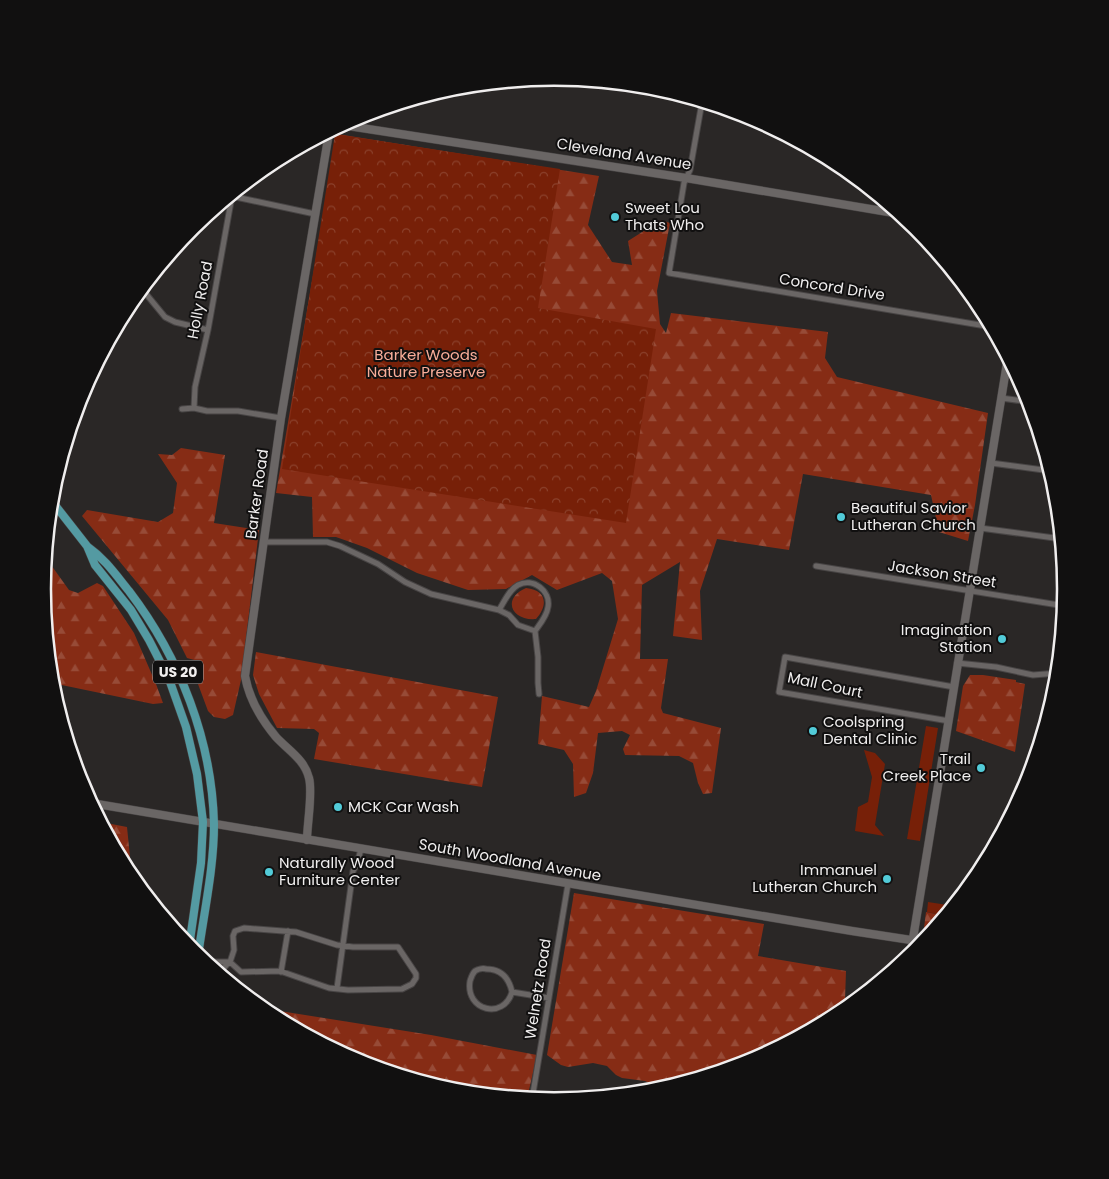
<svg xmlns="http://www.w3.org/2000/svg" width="1109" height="1179" font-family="Poppins,sans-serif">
<defs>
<pattern id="forest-firs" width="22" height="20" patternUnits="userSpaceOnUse" patternTransform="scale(1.25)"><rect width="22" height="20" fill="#862c15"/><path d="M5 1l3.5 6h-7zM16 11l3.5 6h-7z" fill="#974b37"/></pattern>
<pattern id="park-crowns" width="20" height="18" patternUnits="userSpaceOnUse" patternTransform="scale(1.25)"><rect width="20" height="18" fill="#772008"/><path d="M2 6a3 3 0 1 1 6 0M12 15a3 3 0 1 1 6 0" fill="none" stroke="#8b412c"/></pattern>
</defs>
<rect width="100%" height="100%" fill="#2a2726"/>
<path fill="#772008" d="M926,726L938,728L920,841L907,839Z
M864,750L875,753L885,764L875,825L884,836L855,831L858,807L868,802L872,777Z
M928,902L954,906L936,914L927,912Z"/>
<path fill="url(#forest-firs)" d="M337,134L599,176L588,225L612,262L632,265L628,241L661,220L670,223L657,291L660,324L666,333L671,313L828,332L825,358L837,377L988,413L975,505L968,541L939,532L931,495L803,474L789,550L717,539L700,591L702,640L673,636L680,562L642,585L640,659H668L661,708L663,713L721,728L712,793L703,794L698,783L693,763L679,756L625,755L623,749L630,735L622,731L598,733L593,773L586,793L574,797L573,764L564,750L538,744L542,696L589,707L596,691L618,619L612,581L602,573L557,590L532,575L506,589L468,590L417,573L367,548L336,537H313L312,497L276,493Z
M181,448L225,455L214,523L259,530L241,680L233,715L225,719L214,717L208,711L195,676L198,661L187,658L168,620L82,516L87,510L158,522L173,513L177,483L158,454L172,455Z
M46,558L69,590L78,593L97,583L103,586L134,633L156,684L163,703L153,704L52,683L43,589Z
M526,588C546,590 549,604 536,619C512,621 501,599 526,588Z
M256,652L498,697L482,787L314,759L319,733L314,729L277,728L259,694L253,675Z
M970,675H983L1016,680V682L1025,684L1015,752L956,731L963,686Z
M101,822L127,827L130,857L128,873Z
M574,893L764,924L758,956L846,971L845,1000L841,1013L750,1063L663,1089L645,1081L622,1078L616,1075L607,1066L593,1063L568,1067L561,1065L547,1055Z
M943,907H953L934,930L924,928L926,912L936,914L940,913Z
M261,1008L431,1035L537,1055L527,1099L454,1092L358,1062L270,1015Z"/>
<path fill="url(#park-crowns)" d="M335,134L560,169L538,308L656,329L626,523L282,469Z"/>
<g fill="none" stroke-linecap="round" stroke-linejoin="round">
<g stroke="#484545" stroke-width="7">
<path id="street" d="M702,102L690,170L684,183L669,273L992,327
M231,196L315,214
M142,289L165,317L175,322L208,330
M1001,398L1030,402
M194,408L195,387L208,330L232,196
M182,409L194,408L207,411H238L281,418
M991,463L1051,471
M980,528L1062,539
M264,542H327L340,546L378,564L405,582L431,594L499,610L509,615L518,625L535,631L538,657V683L539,694
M816,566L1065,606
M499,610C504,602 509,590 518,585C533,577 551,591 548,607C547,616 540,624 535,631
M957,663L996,667L1033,675L1058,673
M949,721L779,692L785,657L954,687
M244,928L296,932L337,945L353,947H398L416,974V978L412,984L402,989L348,990L329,988L280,971L241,972L230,962L234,950L233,936L235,931Z
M199,951L213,962H230
M216,971L223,969L229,962
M281,972L288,931
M337,988L353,871L357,864L361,849
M512,992C504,1020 465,1011 470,981C471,978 472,974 475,971C478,969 483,968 486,969C501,969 509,978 512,992L549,998
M532,1099L568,884"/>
</g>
<g stroke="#484545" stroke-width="9">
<path id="secondary" d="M342,125L686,178L900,214
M91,803L852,931L924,942
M307,840C307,824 313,793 309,778C305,760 288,750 276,737C261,719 249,699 245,676L281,418L329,133
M910,957L1008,357"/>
</g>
<g stroke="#484545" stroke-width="9">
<path id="primary" d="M51,500L87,546L95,565L131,610L149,640L169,679L186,727L197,774L203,822L201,863L189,947
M88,547C105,559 116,575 129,591C180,658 212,740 214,824C214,868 204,912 198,956"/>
</g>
<use href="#street" stroke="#6a6665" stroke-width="5"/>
<use href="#secondary" stroke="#6a6665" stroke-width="8"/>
<use href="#primary" stroke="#549aa2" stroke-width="8"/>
</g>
<g fill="#52cbd8" stroke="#111010" stroke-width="2">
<circle cx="615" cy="217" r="5"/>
<circle cx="841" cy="517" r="5"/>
<circle cx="1002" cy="639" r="5"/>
<circle cx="813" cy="731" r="5"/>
<circle cx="981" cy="768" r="5"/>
<circle cx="338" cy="807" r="5"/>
<circle cx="269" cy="872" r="5"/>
<circle cx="887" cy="879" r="5"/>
</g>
<g text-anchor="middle" stroke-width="4" stroke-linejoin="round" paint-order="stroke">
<rect fill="#111010" stroke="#adabab" stroke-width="1" x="153" y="660.5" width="50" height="23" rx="4"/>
<g font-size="14" font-weight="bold" fill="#f0eeee">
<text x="178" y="677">US 20</text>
</g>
<g font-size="15" fill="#f0eeee" stroke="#111010">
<text transform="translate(624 154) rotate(9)" y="5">Cleveland Avenue</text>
<text transform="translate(832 287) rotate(9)" y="5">Concord Drive</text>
<text transform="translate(200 300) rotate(-79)" y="5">Holly Road</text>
<text transform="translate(257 494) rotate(-82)" y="5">Barker Road</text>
<text transform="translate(942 574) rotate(9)" y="5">Jackson Street</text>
<text transform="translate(825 685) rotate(12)" y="5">Mall Court</text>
<text transform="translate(510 860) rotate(10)" y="5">South Woodland Avenue</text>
<text transform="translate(538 989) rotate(-81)" y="5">Welnetz Road</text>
</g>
<g font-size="15" fill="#f0eeee" stroke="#111010" text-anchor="start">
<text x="625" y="213">Sweet Lou<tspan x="625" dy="17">Thats Who</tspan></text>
<text x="851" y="513">Beautiful Savior<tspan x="851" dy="17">Lutheran Church</tspan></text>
<text x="992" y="635" text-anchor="end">Imagination<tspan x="992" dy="17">Station</tspan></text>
<text x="823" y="727">Coolspring<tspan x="823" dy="17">Dental Clinic</tspan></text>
<text x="971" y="764" text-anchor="end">Trail<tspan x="971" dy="17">Creek Place</tspan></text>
<text x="348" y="812">MCK Car Wash</text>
<text x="279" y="868">Naturally Wood<tspan x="279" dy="17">Furniture Center</tspan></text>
<text x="877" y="875" text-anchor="end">Immanuel<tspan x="877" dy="17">Lutheran Church</tspan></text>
</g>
<g font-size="15" fill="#f9ad99" stroke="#111010">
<text x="426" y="360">Barker Woods<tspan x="426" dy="17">Nature Preserve</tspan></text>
</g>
</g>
<path d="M0 0H1109V1179H0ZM51 589a503 503 0 1 1 1006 0a503 503 0 1 1-1006 0Z" fill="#111010" fill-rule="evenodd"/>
<path fill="none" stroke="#f0eeee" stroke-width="2.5" d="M51 589a503 503 0 1 1 1006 0a503 503 0 1 1-1006 0Z"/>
</svg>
